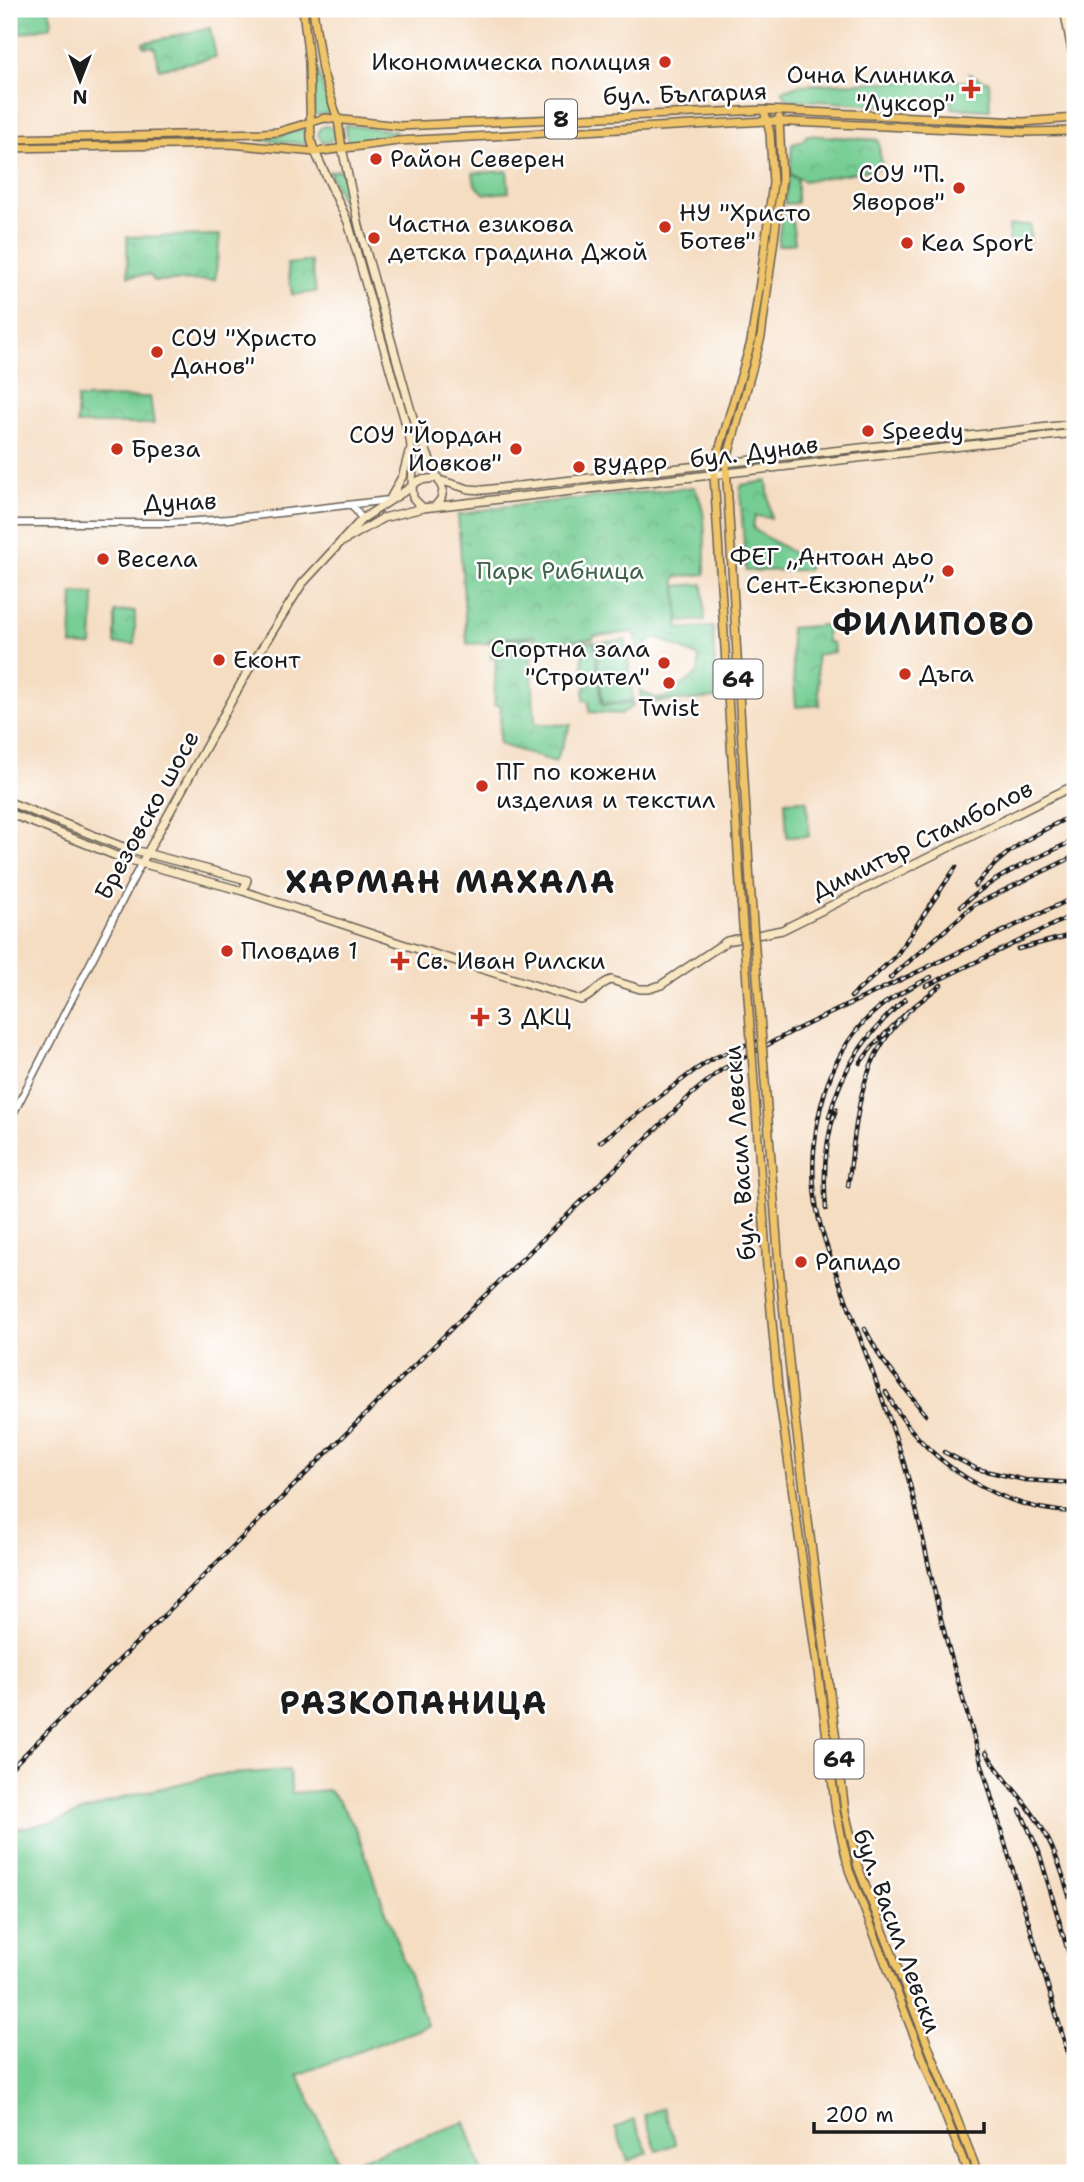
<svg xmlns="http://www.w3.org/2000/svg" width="1084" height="2182" font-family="'Shantell Sans',sans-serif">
<defs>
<pattern id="park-crowns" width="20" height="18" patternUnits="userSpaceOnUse" patternTransform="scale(1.75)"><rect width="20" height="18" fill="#75cd93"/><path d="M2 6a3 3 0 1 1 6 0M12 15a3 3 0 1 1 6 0" fill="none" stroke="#65af7e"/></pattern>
</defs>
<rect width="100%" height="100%" fill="#fff"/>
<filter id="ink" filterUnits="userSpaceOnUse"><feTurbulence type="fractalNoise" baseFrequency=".0143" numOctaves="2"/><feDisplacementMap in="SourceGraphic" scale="14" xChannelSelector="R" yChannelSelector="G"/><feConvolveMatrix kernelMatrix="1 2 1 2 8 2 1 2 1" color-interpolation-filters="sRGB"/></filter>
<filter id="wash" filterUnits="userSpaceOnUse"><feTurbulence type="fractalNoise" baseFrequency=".00686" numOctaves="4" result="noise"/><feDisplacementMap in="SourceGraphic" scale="28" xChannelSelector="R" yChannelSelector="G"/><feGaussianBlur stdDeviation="1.57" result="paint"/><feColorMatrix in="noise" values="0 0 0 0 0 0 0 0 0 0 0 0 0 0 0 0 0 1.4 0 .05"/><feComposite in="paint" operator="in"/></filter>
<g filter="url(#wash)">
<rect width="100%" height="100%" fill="#f5ddc2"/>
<path fill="#75cd93" stroke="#487458" stroke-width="2" d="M315,61L331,113L314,115Z
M969,74L989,82L990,110L952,108L951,101L907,100V107L787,99L782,91L798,85L943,80L968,82Z
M345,125L396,131V133L348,143Z
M318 134a8 8 0 1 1 16 0a8 8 0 1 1-16 0Z
M305,128L306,144L262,140V137L279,136Z
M342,169L352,223L329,172Z
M507,171L509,192L485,194L475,185L473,173Z
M789,175L797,179V203L784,204Z
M786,217L792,221L795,243L778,246L781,219Z
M1030,225V243H1009L1008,226Z
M703,584L705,620L679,622L676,586Z
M73,593L94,594L92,646L71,645Z
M626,640L633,701L603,703L596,643Z
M807,800L809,836L787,837L785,801Z
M289,1770L292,1793L328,1790L338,1800L356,1829L427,2025L298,2075L340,2166L465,2122L483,2173H9V1830L57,1821L124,1797L216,1775Z
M663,2108L676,2144L657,2151L644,2115Z
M634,2120L648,2153L628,2161L615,2128Z"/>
<path fill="url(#park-crowns)" stroke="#487458" stroke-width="2" d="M9,9H49L52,22L49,27L9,36Z
M210,28L216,57L159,69L155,48L151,46L144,47L143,43Z
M807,135L878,140L882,168L804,181L790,174L792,144L803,141Z
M220,235L215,280L154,281L150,275L128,276L127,237Z
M311,261L316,292L292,295L287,264Z
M150,397L154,424H77V398Z
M767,481L771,518L755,516L753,526L755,530L808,562L809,567L807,570L746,571L740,490L742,485Z
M694,487C709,511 704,547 705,574L675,577L679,629L713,627L716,698L641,703L640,690L657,699L665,698L698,673L699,657L656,637L638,651L635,632L594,636L593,639L536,643L533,636L489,639V643L467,644L458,515L500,507Z
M135,611V644H115V612Z
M826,625L827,642L833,643L834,652L816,655L820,705L796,707L790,628Z
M530,638L535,724L571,725L555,762L499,744L501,706L494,705L496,659L491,658L492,641Z
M594,642L602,705L633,703V706L621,714L589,712V701L584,700V689L587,688L584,684L582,649L576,648L574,643Z"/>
</g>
<g filter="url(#ink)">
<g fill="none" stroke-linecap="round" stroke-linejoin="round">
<g stroke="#686056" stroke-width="9">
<path id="tertiary" d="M352,505L362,519
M9,523H168L228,519L389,500
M9,1122L141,864"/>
</g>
<g stroke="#686056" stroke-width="10">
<path id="secondary" d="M1064,9L1075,67
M1073,9L1075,19
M342,148L359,226L415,425L443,490L441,499L436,505
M315,152L348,222L410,439L413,463L412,485
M439,480L469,489L483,490L1075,424
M390,499L403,475L409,452
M423,508L413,498L412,485L420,480L437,478
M342,542L383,518L423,508L1075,433
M9,802L123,847L247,880L243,891
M9,813L119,857L243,891L402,944L581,1000C594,996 598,984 611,980L640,989H649L661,985L727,941L782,930L1075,785
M141,864L249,669L302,584L362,519L411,487"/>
</g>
<g stroke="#686056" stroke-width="10">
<path id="primary" d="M303,9L309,62L311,140L315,152
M313,9L322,70L338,120L342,148
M9,139L262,133L278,132L325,118L400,126L764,110L1023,122L1075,118
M9,148L231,144L315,152L398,141L767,121L1024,132L1075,131
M750,883L726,463L761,337L782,179L779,118
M740,884L714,476L715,464L751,342L762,269L773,183L770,133L764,110
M779,1266L795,1418L845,1811L858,1867L978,2173
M767,1267L778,1387L825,1722L836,1812L849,1870L968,2173"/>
</g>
<use href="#tertiary" stroke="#fff" stroke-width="6"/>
<use href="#secondary" stroke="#f9e7c3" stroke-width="7"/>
<use href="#primary" stroke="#f0c469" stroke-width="7"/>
<g stroke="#1c1c1c" stroke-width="4.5">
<path id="rail" d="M975,886C1004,849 1035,834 1075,814
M961,906C994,875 1035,859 1075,840
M1018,949L1075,934
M931,977C913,986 895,995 880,1007C837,1041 818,1097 814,1150C809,1211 828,1250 848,1305C866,1355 886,1406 902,1457C921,1517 930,1581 947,1642C987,1788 1032,1932 1075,2077
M890,978L974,905L1075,856
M926,986L1075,914
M851,997L896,956L956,867
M908,1011L941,985
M829,1117C843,1065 866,1035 905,999
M600,1142L695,1070L714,1058L755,1041
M848,1186C855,1139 856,1082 884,1041C891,1030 900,1021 908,1011L873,1046L860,1063
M826,1209C823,1176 825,1141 836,1109
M866,1331L865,1329L881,1358L926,1415
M886,1392C922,1461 998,1510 1075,1512
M944,1452L977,1469L1025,1480L1075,1483
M986,1752C1002,1779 1026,1800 1042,1828C1058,1855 1066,1885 1075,1916
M9,1770L473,1307L693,1093L721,1070L791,1032L1075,897
M1020,1810L1039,1852L1070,1958"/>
</g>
<use href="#rail" stroke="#fff" stroke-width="2" stroke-dasharray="5" stroke-linecap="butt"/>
<g stroke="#686056" stroke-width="10" stroke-linecap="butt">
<path id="primary-bridge" d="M750,883L779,1266
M740,884L767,1267"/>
</g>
<use href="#primary-bridge" stroke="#f0c469" stroke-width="7"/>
</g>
</g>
<g fill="#c8321e" stroke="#fff" stroke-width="2.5">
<circle cx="665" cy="62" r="7"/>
<path d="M967.5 78.5h7v7h7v7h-7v7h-7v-7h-7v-7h7z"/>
<circle cx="376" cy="159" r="7"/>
<circle cx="959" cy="188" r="7"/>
<circle cx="665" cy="227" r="7"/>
<circle cx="374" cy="238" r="7"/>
<circle cx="907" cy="243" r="7"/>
<circle cx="157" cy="352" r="7"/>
<circle cx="868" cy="431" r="7"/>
<circle cx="117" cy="449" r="7"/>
<circle cx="516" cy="449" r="7"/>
<circle cx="579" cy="467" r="7"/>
<circle cx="103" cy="559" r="7"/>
<circle cx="948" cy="571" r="7"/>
<circle cx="219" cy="660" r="7"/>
<circle cx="664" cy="663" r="7"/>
<circle cx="905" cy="674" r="7"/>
<circle cx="669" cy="683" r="7"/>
<circle cx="482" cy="786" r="7"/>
<circle cx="227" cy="951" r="7"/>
<path d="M396.5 950.5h7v7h7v7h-7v7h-7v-7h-7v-7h7z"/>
<path d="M476.5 1006.5h7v7h7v7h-7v7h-7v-7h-7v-7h7z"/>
<circle cx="801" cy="1262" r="7"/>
</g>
<g text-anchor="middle" stroke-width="5" stroke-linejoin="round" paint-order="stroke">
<g fill="#fff" stroke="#606060" stroke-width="2">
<rect x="545" y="99.5" width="32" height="39" rx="5"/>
<rect x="713.5" y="659.5" width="49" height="39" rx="5"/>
<rect x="814.5" y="1739.5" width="49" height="39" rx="5"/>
</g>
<g font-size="23" font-weight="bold" fill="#1c1c1c">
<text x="561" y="127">8</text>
<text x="738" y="687">64</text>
<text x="839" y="1767">64</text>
</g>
<g font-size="24" fill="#1c1c1c" stroke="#fff" text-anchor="start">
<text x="651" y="70" text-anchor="end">Икономическа полиция</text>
<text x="955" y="83" text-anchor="end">Очна Клиника<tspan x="955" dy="28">"Луксор"</tspan></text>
<text x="390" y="167">Район Северен</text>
<text x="945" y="182" text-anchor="end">СОУ "П.<tspan x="945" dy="28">Яворов"</tspan></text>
<text x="679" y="221">НУ "Христо<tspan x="679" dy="28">Ботев"</tspan></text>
<text x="388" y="232">Частна езикова<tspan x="388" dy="28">детска градина Джой</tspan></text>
<text x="921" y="251">Kea Sport</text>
<text x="171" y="346">СОУ "Христо<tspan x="171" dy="28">Данов"</tspan></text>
<text x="882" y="439">Speedy</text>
<text x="502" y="443" text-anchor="end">СОУ "Йордан<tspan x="502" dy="28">Йовков"</tspan></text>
<text x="131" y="457">Бреза</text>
<text x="593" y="475">ВУАРР</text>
<text x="934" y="565" text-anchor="end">ФЕГ „Антоан дьо<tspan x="934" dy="28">Сент-Екзюпери”</tspan></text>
<text x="117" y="567">Весела</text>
<text x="650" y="657" text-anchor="end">Спортна зала<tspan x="650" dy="28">"Строител"</tspan></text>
<text x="233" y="668">Еконт</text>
<text x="919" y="682">Дъга</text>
<text x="669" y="716" text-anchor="middle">Twist</text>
<text x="496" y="780">ПГ по кожени<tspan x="496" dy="28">изделия и текстил</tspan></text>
<text x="241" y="959">Пловдив 1</text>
<text x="416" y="969">Св. Иван Рилски</text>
<text x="496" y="1025">3 ДКЦ</text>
<text x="815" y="1270">Рапидо</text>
</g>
<g font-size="24" fill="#1c1c1c" stroke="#fff">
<text transform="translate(685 94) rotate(-2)" y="8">бул. България</text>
<text transform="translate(754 452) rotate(-7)" y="8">бул. Дунав</text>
<text transform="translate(180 502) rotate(-2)" y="8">Дунав</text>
<text transform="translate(147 815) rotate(-61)" y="8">Брезовско шосе</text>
<text transform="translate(922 840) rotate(-26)" y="8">Димитър Стамболов</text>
<text transform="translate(740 1153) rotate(-94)" y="8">бул. Васил Левски</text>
<text transform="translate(897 1931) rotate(70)" y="8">бул. Васил Левски</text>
</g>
<g font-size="24" fill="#40634c" stroke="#fff">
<text x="560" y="579">Парк Рибница</text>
</g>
<g font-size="32" font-weight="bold" letter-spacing="2" fill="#1c1c1c" stroke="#fff">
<text x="934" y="635">ФИЛИПОВО</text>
<text x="451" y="893">ХАРМАН МАХАЛА</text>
<text x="414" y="1714">РАЗКОПАНИЦА</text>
</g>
</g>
<rect width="1084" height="2182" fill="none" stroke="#fff" stroke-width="35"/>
<g transform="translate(80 80) rotate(180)" stroke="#ffffff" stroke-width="5" paint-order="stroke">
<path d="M0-5L12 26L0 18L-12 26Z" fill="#1c1c1c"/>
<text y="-10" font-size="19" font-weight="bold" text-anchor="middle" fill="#1c1c1c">N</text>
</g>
<path d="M814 2122v10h170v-10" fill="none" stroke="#1c1c1c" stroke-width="3.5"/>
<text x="825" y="2122" font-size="21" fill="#1c1c1c" stroke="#ffffff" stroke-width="5" paint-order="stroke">200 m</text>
</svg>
